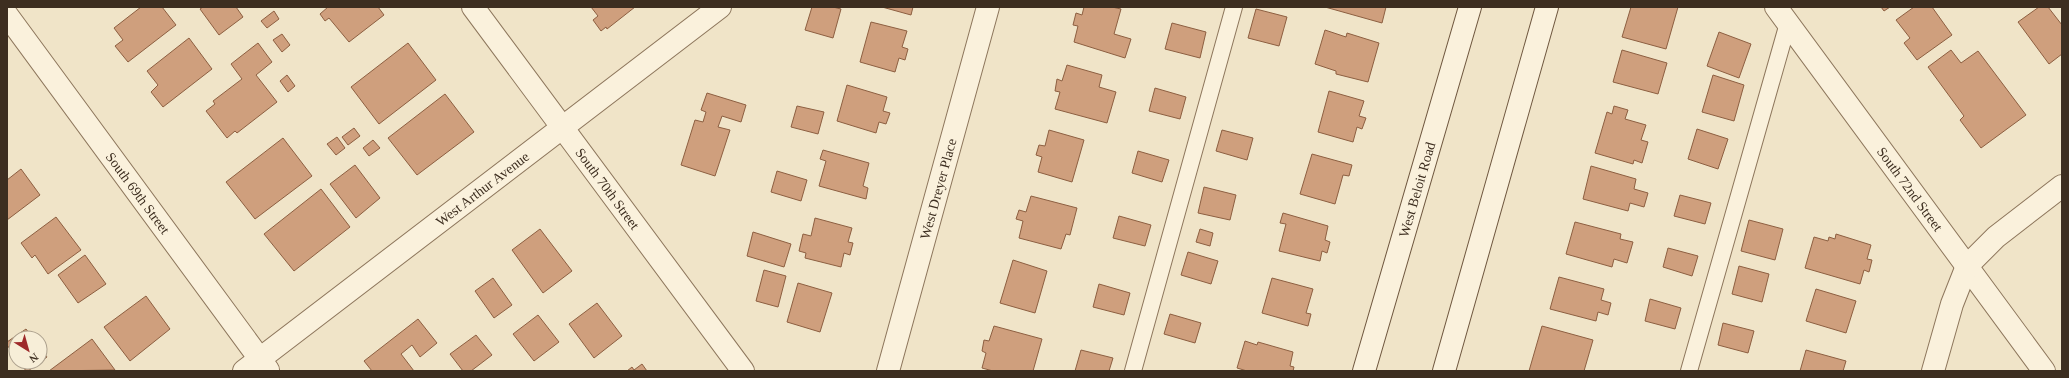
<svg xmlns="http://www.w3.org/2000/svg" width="2069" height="378" font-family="Georgia,serif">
<rect width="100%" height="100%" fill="#f0e4c8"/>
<path fill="#cf9f7d" stroke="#8d5f41" d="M141,7H162L176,25L128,62L115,46L123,40L114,28Z
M203,7H236L243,17L219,35L200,9Z
M328,7H378L384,15L349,42L329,18L325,21L320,14Z
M591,7H635L607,29L606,27L601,31L593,20L598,16Z
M812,7H833L841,9L833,38L805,30Z
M882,7H913L911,15Z
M1084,7H1112L1121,9L1114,34L1131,39L1125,58L1074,42L1078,26L1073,25L1076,13L1082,15Z
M1325,7H1386L1382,23Z
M1631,7H1678L1666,49L1622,37Z
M1881,7H1890L1884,11Z
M1914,7H1932L1952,35L1917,60L1904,43L1910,38L1896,20Z
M2039,7H2048L2062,25V54L2049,64L2018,22Z
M1256,9L1287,17L1279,46L1248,38Z
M274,11L279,19L267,28L261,21Z
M871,22L907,31L902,47L908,49L905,60L899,58L895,72L860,62Z
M1172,23L1206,32L1200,58L1165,49Z
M1325,30L1346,37L1347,33L1379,43L1368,82L1336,74V71L1315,64Z
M1719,32L1751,44L1739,78L1707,66Z
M282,34L290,45L282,52L273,40Z
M189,38L212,69L163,107L151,92L158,85L147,71Z
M258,43L272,62L256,75L277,102L237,133L235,131L227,138L206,111L215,104L213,101L242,79L231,64Z
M408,43L436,80L379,124L351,87Z
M1622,50L1667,63L1658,94L1613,82Z
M1951,50L1961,63L1978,51L2026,115L1981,148L1960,120L1964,116L1928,67Z
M1067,65L1102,75L1099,87L1116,92L1107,123L1055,109L1060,92L1055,91L1057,79L1062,81Z
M287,75L295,86L288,92L280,81Z
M1713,75L1744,85L1734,121L1702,112Z
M847,85L887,97L883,111L890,113L886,124L879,122L876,133L837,121Z
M1155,88L1186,97L1180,119L1149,111Z
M1329,91L1364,101L1359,116L1366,118L1362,129L1357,127L1353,142L1318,132Z
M707,93L746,105L741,122L722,116L718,127L730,130L715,176L681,165L695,120L703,122L706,112L701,110Z
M445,94L474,132L417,175L388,138Z
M797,106L824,112L818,134L791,127Z
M1614,106L1628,110L1625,119L1646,125L1641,140L1648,142L1642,163L1634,160L1633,164L1595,153L1607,112L1612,114Z
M354,128L360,136L348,145L342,137Z
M1697,129L1728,139L1718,169L1688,159Z
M1049,130L1084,140L1072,182L1038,172L1042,157L1036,155L1039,145L1045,146Z
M1222,130L1253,138L1247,160L1216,151Z
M337,137L345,148L336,155L327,144Z
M283,138L312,176L255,219L226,182Z
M373,140L380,148L369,156L363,148Z
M823,150L869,163L863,186L868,188L866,199L819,186L826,161L820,159Z
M1138,151L1169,160L1162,182L1132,173Z
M1312,154L1352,165L1349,176L1343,175L1335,204L1300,194Z
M355,165L380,198L356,218L330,184Z
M1591,166L1636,179L1634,189L1648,193L1644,207L1630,203L1628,211L1583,199Z
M21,169L40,195L7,220V180Z
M777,171L807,180L801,201L771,192Z
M1204,187L1236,195L1230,220L1198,213Z
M321,189L350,227L294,271L264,234Z
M1680,195L1711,203L1705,224L1674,216Z
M1031,196L1077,208L1070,235L1066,234L1061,249L1019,238L1023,221L1016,219L1019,210L1026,212Z
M1283,213L1328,226L1325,240L1330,242L1327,253L1322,251L1320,261L1279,251L1286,224L1280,223Z
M1119,216L1151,225L1145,246L1113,238Z
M56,217L81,250L48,274L35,255L32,258L21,243Z
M815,218L852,228L848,242L853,243L850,255L844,253L841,267L805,258L806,253L799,251L803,234L811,236Z
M1749,220L1783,229L1775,260L1741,251Z
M1575,222L1621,234L1620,239L1633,242L1627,263L1614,259L1612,267L1566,254Z
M540,229L572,271L543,293L512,250Z
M1200,229L1213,233L1210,246L1196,242Z
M753,232L791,244L784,267L747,256Z
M1836,234L1871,245L1867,259L1872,260L1869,272L1864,270L1860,284L1805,268L1814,237L1828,241L1829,237L1835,239Z
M1668,248L1698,256L1692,276L1663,267Z
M1188,252L1218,261L1211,284L1181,275Z
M85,255L106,284L78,303L58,275Z
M1013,260L1047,271L1035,313L1000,303Z
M1739,266L1769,274L1762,302L1732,294Z
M764,270L786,276L778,307L756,301Z
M1559,277L1604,289L1601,300L1611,303L1608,315L1598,312L1596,321L1550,309Z
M493,278L512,305L494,318L475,291Z
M1272,278L1313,289L1306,313L1311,314L1308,326L1262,313Z
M798,283L832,293L820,332L787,322Z
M1099,284L1130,293L1124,315L1093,307Z
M1816,289L1856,301L1846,333L1806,321Z
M146,296L170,329L130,361L104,327Z
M1650,299L1681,308L1675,329L1645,321Z
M597,303L622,336L594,358L569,324Z
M1170,314L1201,323L1195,343L1164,334Z
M538,315L559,342L534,361L513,334Z
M418,319L437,343L420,357L412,345L401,354L414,371H372L364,361Z
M1723,323L1754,331L1748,353L1718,345Z
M994,326L1042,339L1033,371H993L982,368L986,353L982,351L984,340L989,341Z
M1542,326L1593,340L1584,371H1529Z
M26,329L33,338H16V357L7,345V342Z
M476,335L492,355L471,371H463L450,354Z
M92,339L115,370L49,371Z
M1245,341L1257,345L1258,342L1293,352L1290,366L1294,367L1293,371H1247L1237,368Z
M40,348L47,357L28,371H26L20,362H40Z
M1081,350L1113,358L1109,371H1075Z
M1806,350L1846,361L1843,371H1800Z
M642,364L647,371H627L632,367L634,370Z"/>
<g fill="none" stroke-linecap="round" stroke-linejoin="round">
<g stroke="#8d765c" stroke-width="18">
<path id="lane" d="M1133,371L1234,7
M1689,371L1788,23"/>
</g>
<g stroke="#8d765c" stroke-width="24">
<g id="street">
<path id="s1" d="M473,7L743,371"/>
<path id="s2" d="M1776,7L2044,371"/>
<path id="s3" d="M7,15L268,370"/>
<path id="s4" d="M244,371L720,7"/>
<path id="s5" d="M888,371L988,7"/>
<path d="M1933,371L1952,304L1967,266L1996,237L2062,186"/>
</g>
</g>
<g stroke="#6f573f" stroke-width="24">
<g id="secondary">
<path id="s6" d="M1364,371L1470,7"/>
<path d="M1444,371L1547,7"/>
</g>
</g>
<use href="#lane" stroke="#faf1dc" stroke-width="16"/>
<use href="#street" stroke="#faf1dc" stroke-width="22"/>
<use href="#secondary" stroke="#faf1dc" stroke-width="22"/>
</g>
<g text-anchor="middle" stroke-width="4" stroke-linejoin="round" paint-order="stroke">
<g font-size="14" fill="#3d2e20" stroke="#f7eed8">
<text dy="5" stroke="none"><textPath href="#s4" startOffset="300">West Arthur Avenue</textPath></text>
<text dy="5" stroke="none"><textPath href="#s1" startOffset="226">South 70th Street</textPath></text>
<text dy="5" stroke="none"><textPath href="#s5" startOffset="189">West Dreyer Place</textPath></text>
<text dy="5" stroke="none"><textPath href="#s6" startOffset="189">West Beloit Road</textPath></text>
<text dy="5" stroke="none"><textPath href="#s2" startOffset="226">South 72nd Street</textPath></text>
<text dy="5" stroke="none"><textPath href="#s3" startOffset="221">South 69th Street</textPath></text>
</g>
</g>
<rect width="2069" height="378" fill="none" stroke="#3d2e20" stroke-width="16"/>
<g transform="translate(28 350) rotate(143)"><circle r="19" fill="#f7eed8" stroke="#ada18e"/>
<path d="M0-3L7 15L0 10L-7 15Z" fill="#9e2a2b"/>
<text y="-6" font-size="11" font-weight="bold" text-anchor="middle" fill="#3d2e20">N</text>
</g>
</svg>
